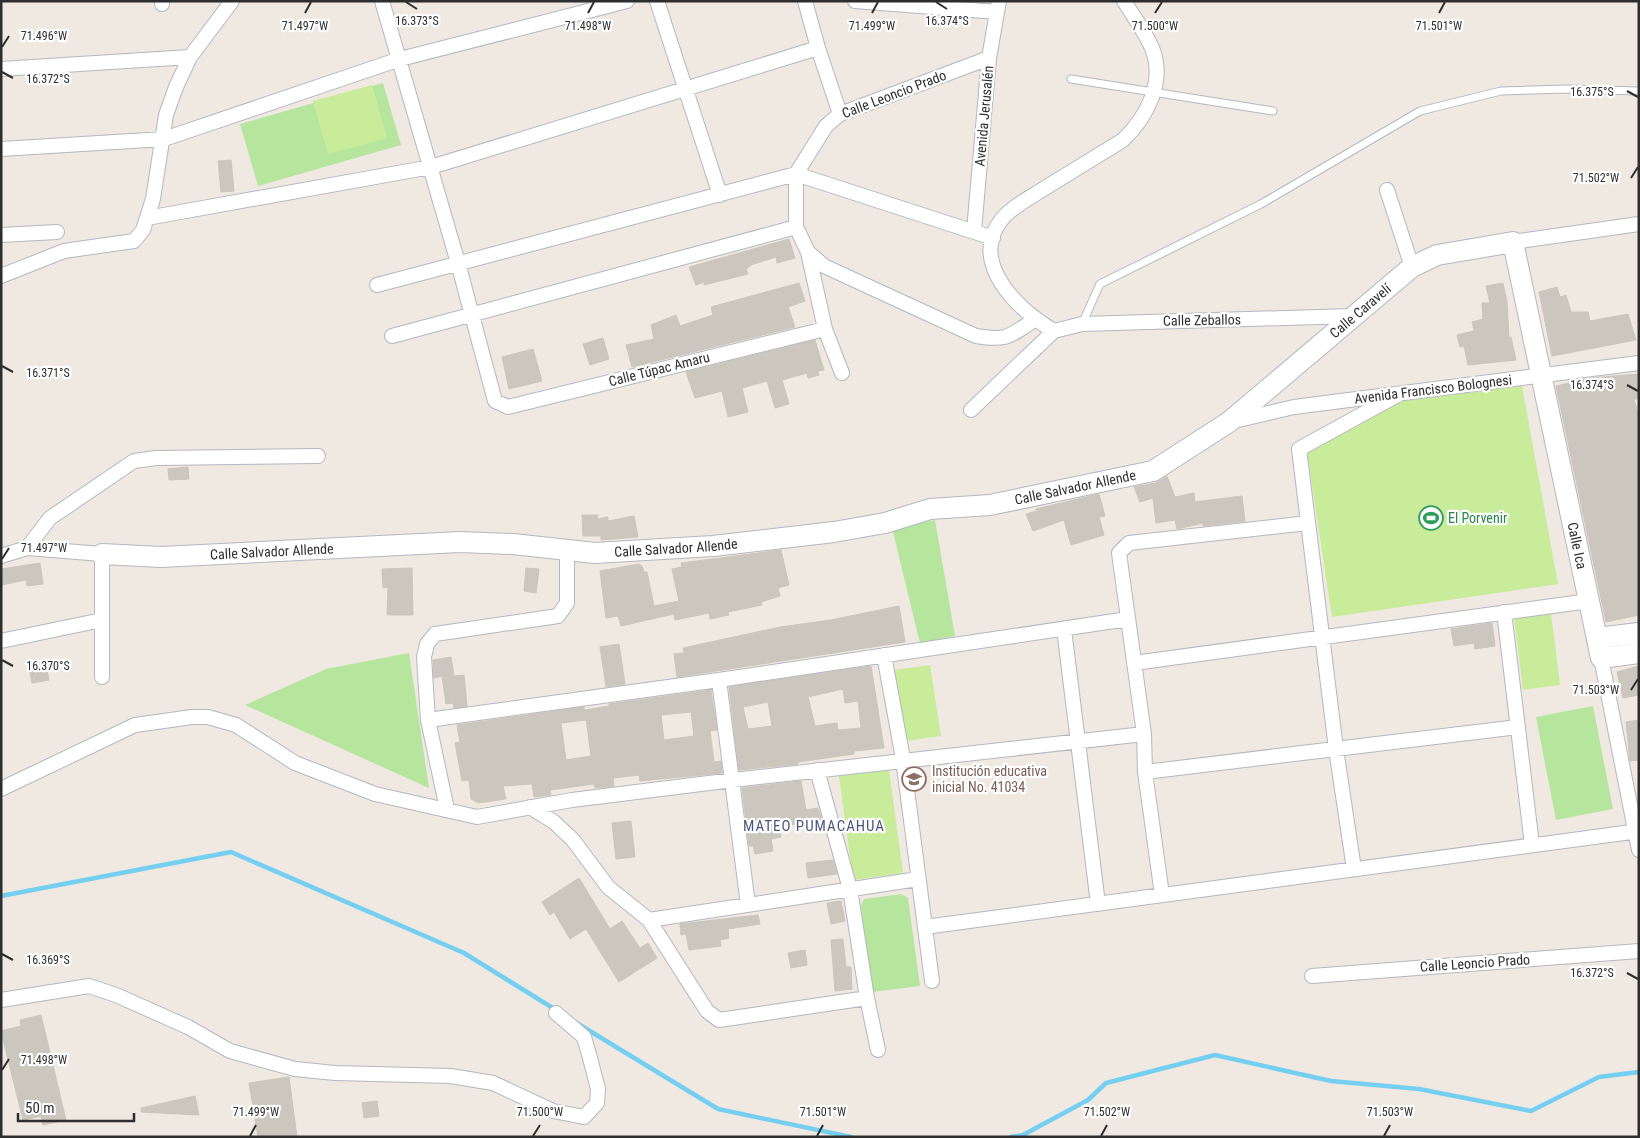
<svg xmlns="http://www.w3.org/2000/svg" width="1640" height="1138" font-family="'Roboto Condensed',sans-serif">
<rect width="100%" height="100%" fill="#efe9e1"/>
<path fill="#b6e59e" d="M383,83L401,145L258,186L240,124Z
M935,520L955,636L920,643L892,528Z
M409,653L429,788L245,705L326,669Z
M1593,706L1613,809L1556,820L1536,717Z
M901,894L908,898L920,986L872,992L861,906L864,899Z"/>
<path fill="#c9ec9a" d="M372,85L387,138L328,154L313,101Z
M1522,386L1558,584L1332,617L1307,452L1402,401Z
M1551,613L1560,685L1523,690L1514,617Z
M930,665L941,736L898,742L887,671Z
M889,769L903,873L853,880L839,776Z"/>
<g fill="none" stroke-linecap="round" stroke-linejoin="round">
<path stroke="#75cff0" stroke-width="4.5" d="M1,896L231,852L464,953L556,1010
M575,1022L718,1109L851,1137
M1011,1137L1023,1135L1088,1100L1106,1083L1215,1055L1331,1081L1419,1089L1531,1111L1599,1077L1639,1072"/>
</g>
<path fill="#cbc7bf" stroke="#cbc5ba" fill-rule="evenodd" d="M231,160L234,191L221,192L218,161Z
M789,239L795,258L777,263L776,257L751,265L746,269L748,274L704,285V282L696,285L689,267Z
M799,283L805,301L788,307L795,327L632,367L626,345L654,339L651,325L676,315L680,326L713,315L711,307Z
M1503,283L1507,302L1509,338L1511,337L1516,360L1468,365L1464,346L1460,347L1457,335L1474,331L1472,322L1483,319L1482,303H1490L1486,286Z
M1557,287L1560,297L1566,295L1571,312H1588L1590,321L1628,314L1636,340L1552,356L1539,292Z
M603,338L609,359L590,365L583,344Z
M815,340L824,370L818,371L819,375L808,378L807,373L782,380L789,404L775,408L767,381L742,388L748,412L728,417L722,391L695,398L686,372Z
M533,349L542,381L509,389L502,357Z
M1639,374V398L1634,400L1639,416V615L1606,622L1556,386L1590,378Z
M188,467L189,479L169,480L168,469Z
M1167,476L1175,497L1194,493L1195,502L1242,496L1245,521L1203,526V523L1177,529L1175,520L1156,523L1153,498L1140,502L1134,487L1156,483Z
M1099,494L1105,516L1099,517L1104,535L1071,545L1064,520L1033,531L1026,514L1037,511L1036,509Z
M582,515H598L597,519L608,517V521L634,516L638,537L601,540V536H583Z
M781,550L789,585L778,588L780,596L761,602L762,605L728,612L729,615L710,619L709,613L675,620L674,614L621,626L618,616L606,618L600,571L639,564L642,566L644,572H647L654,606L679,601L672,569L682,567L681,563Z
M40,563L43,584L27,586L26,580L1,585V569Z
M412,568L413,615H387L388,587L383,588L382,569Z
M526,568L539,569L536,593L524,591Z
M899,606L905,642L677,677L674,654L684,653L683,648L780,627L831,620Z
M1492,623L1495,646L1475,649L1474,643L1454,646L1451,629Z
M619,644L625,684L606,687L600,647Z
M451,657L454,676L464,675L467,706L454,708L453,703L446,704L442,676L434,678L433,660Z
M46,664L49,680L32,683L29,667Z
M871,666L884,748L854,751V754L798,762V764L739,770L729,687ZM843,689L845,703L858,701L861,728L838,730L837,723L815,726L808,697ZM768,702L772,726L748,729L743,707Z
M1639,666V695L1623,698L1617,672Z
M711,690L717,730L710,731L714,762L721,761L722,773L640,781L639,775L613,778L614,786L595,788L594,784L550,790L551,795L534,797L532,784L503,786L506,799L478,803L471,799L469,780L462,781L455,743L460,742L457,725L584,707L586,720L561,723L566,760L591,756L585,710L609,706V704ZM691,712L694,736L664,740L661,715Z
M1639,720V760L1630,761L1626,722Z
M801,781L806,810L818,808L822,820L779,827L781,837L771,839L773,851L755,854L753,846H749L742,788Z
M631,821L635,857L616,859L612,823Z
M833,860L837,874L808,878L806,863Z
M579,878L610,929L622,921L640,948L648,943L657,958L619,982L586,929L570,939L554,912L550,915L542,902Z
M841,901L845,921L831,924L827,903Z
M758,915L760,924L728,929L729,938L720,940L721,946L689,950L686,934L681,935L680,924Z
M843,939L846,967H851L852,989L835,991L831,940Z
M805,950L807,965L791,968L788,953Z
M41,1015L66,1120L43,1125L41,1116L23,1120L1,1031L21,1026L20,1020Z
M289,1077L297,1137H258L249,1083Z
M195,1096L199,1115L141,1112V1108Z
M377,1101L379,1116L364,1118L362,1103Z"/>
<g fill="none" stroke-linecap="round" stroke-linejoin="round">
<g stroke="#b4b7c1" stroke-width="9">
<path id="lane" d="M1071,79L1273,111
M1082,324L1100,284L1261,204L1420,111L1501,91L1565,89L1639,91"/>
</g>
<g stroke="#b4b7c1" stroke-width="16">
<path id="street" d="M382,1L458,263L495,401L508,407L825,329
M657,1L720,195
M805,1L818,48L840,114
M855,1L997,12
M162,4V1
M989,58L840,114L826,126L796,174V227L808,252L824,266L976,336C1006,341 1009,337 1034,320
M1,69L190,57
M1,149L164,139L400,59L627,1
M1387,190L1412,267
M147,218L431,167L818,48
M974,231L989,58L999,1
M1,235L57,232
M1513,242L1639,224
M808,252L825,329L842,373
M1,276L64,251L134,241L143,230L153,199L166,115L176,87L190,57L232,1
M377,285L796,174L993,238
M1054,331C1019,311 967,262 1002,219C1013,206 1031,197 1045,188C1071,172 1097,156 1123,140C1146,118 1166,82 1152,48C1145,32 1133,16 1124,1
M392,336L796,227
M971,410L1054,331L1082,324L1352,316
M1234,421L1294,407L1639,363
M27,548L50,518L134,461L156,458L318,456
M1,556L27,548L102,554V677
M1504,612L1532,845
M1064,629L1098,904
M1,641L102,620
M884,655L903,759L932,981
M1601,658L1639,850
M1134,663L1589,601
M719,680L748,905
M428,720L719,680L1128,619
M817,770L850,889L867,998L878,1050
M1145,772L1518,727
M1,789L135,725L192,717H208L236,725L295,763L375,794L477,817L572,800L733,780L1144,734
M530,807L554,822L573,840L608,887L649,920L707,1011L719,1020L867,998
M447,809L428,720L424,657L427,644L435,634L558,616L567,603V550
M1354,869L1336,749L1299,449L1401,393
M1162,895L1145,772L1144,734L1119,553L1129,543L1308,523
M649,920L918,879
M925,927L1639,831
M1312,976L1639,951
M1,1000L89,986L116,995L188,1027L230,1051L295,1069L335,1073L451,1076L493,1083L553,1111L584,1117L597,1103L598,1089L590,1058L584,1037L556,1013"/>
</g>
<g stroke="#b4b7c1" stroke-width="22">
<g id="secondary">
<path id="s1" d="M102,554L161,557L460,542L513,544L595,553L713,546L834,532L885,523L930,509L990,505L1153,471L1229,422L1412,267L1437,255L1513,242L1601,658L1639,653"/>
<path d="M1597,638L1639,633"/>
</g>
</g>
<use href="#lane" stroke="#fff" stroke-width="7"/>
<use href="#street" stroke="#fff" stroke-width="14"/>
<use href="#secondary" stroke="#fff" stroke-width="20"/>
</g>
<path fill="none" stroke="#2e2e2e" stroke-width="2" d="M406,2L417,9M936,2L947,9M305,13L311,2M588,13L594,2M872,13L878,2M1155,13L1162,2M1439,13L1445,2M2,47L9,36M2,72L13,78M1627,91L1638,97M1631,178L1638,167M2,366L13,372M1627,385L1638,391M2,559L9,548M2,660L13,666M1631,690L1638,679M2,954L13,960M1627,973L1638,979M2,1070L9,1059M250,1136L256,1125M533,1136L540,1125M817,1136L823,1125M1101,1136L1107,1125M1384,1136L1390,1125"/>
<defs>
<g id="stadium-ring" transform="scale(1.25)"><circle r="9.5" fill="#fff" stroke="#2e9e5b" stroke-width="1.5"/><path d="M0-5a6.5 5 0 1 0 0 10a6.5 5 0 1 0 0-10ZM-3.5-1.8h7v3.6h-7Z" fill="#2e9e5b"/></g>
<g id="school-ring" transform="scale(1.25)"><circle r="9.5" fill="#fff" stroke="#8d6e63" stroke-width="1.5"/><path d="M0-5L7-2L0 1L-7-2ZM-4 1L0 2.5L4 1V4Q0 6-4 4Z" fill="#8d6e63"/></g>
</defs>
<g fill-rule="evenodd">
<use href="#stadium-ring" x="1431" y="518"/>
<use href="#school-ring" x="914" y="779"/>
</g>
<g text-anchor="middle" stroke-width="4.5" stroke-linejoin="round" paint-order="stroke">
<g font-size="14" fill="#2e2e2e" stroke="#fff">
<text transform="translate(894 94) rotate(-21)" y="5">Calle Leoncio Prado</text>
<text transform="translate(984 116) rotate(-85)" y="5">Avenida Jerusalén</text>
<text dy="5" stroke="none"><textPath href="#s1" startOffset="1322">Calle Caravelí</textPath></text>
<text transform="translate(1202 320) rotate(-1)" y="5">Calle Zeballos</text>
<text transform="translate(659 369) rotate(-14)" y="5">Calle Túpac Amaru</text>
<text transform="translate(1433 389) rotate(-7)" y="5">Avenida Francisco Bolognesi</text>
<text dy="5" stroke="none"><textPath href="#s1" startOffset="980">Calle Salvador Allende</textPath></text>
<text dy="5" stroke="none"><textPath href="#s1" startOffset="1805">Calle Ica</textPath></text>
<text dy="5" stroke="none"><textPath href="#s1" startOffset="575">Calle Salvador Allende</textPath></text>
<text dy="5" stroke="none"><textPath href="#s1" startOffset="170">Calle Salvador Allende</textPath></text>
<text transform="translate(1475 963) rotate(-4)" y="5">Calle Leoncio Prado</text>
</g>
<g font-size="14" fill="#27864d" stroke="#fff" text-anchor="start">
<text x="1448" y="523">El Porvenir</text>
</g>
<g font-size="14" fill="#785e54" stroke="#fff" text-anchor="start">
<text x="932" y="776">Institución educativa<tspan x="932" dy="16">inicial No. 41034</tspan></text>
</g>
<g font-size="15" letter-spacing="1" fill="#4d5680" stroke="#fff">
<text x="814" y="831">MATEO PUMACAHUA</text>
</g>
</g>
<g font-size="12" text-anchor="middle" fill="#2e2e2e" stroke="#fff" stroke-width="4.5" stroke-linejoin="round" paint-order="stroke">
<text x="417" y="25">16.373°S</text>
<text x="947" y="25">16.374°S</text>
<text x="305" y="30">71.497°W</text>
<text x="588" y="30">71.498°W</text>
<text x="872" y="30">71.499°W</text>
<text x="1155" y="30">71.500°W</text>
<text x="1439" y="30">71.501°W</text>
<text x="44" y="40">71.496°W</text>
<text x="48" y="83">16.372°S</text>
<text x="1592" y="96">16.375°S</text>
<text x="1596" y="182">71.502°W</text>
<text x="48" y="377">16.371°S</text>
<text x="1592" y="389">16.374°S</text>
<text x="44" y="552">71.497°W</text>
<text x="48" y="670">16.370°S</text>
<text x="1596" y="694">71.503°W</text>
<text x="48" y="964">16.369°S</text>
<text x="1592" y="977">16.372°S</text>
<text x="44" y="1064">71.498°W</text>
<text x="256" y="1116">71.499°W</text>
<text x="540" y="1116">71.500°W</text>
<text x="823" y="1116">71.501°W</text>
<text x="1107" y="1116">71.502°W</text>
<text x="1390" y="1116">71.503°W</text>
</g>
<rect width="1640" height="1138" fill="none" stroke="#2e2e2e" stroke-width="5"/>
<path d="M18 1113v8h116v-8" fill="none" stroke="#2e2e2e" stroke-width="2.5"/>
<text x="25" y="1113" font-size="15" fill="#2e2e2e" stroke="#ffffff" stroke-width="4" paint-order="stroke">50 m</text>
</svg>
